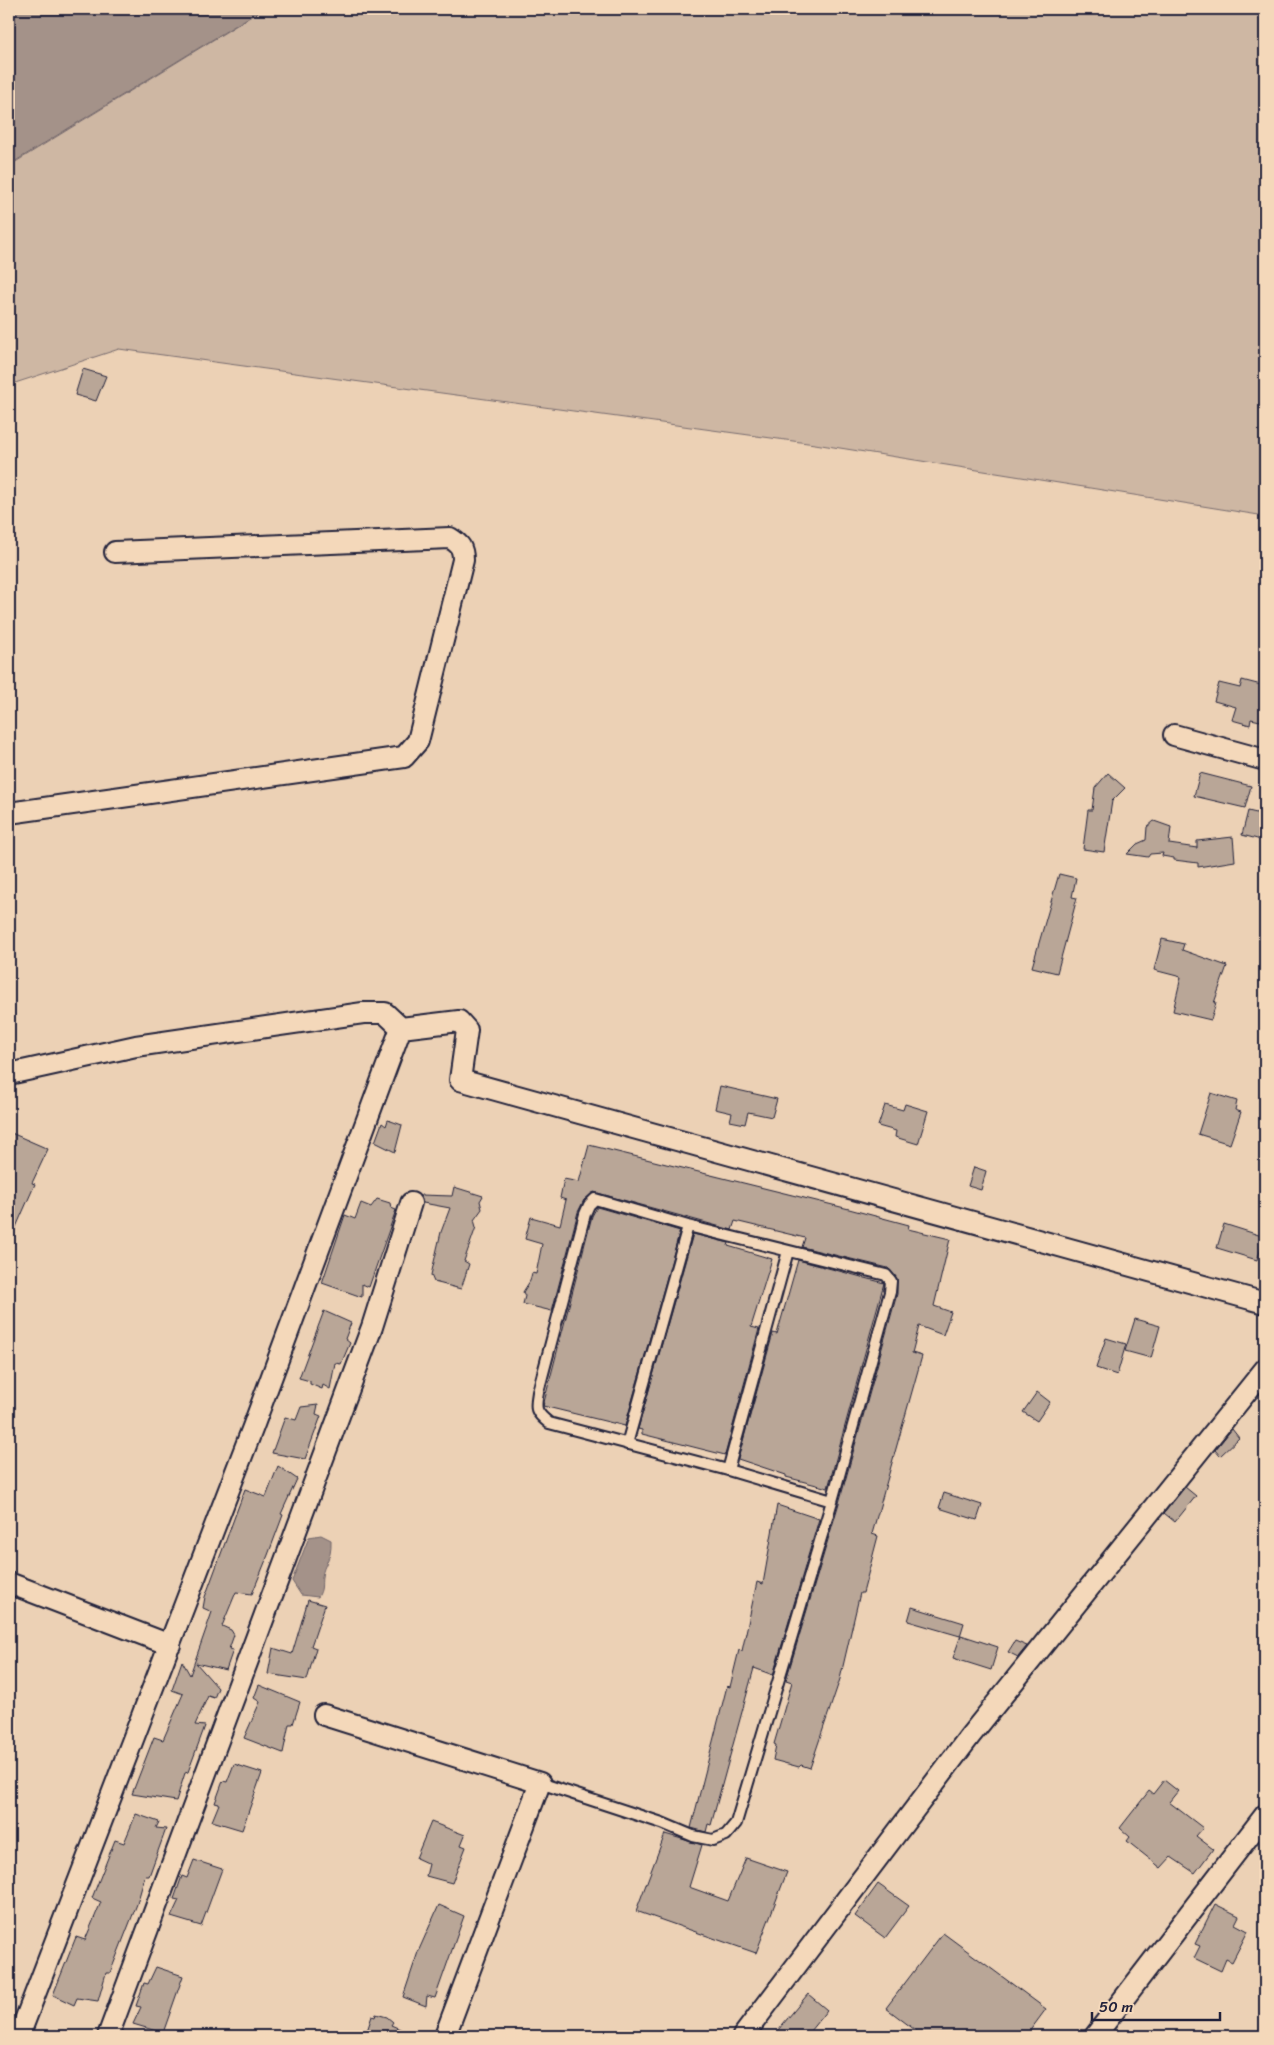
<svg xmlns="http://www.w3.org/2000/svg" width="1274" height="2045" font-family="Sriracha,sans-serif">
<rect width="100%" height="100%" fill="#ecd1b5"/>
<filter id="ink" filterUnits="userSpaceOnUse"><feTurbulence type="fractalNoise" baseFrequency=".02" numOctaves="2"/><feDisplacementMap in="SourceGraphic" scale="10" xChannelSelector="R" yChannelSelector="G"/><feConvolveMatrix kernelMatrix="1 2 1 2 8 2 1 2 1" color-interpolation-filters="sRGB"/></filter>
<g filter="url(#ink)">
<path fill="#ceb7a3" stroke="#786c6f" d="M263,9H1265V516L815,444L119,349L9,385V166Z"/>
<path fill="#a49289" stroke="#70656a" d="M9,9H262L9,165Z
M321,1535L331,1540C332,1560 323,1564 322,1577C321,1586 323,1588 318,1597L301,1595L292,1581L309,1537Z"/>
<path fill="#b9a697" stroke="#22223b" d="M83,369L106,376L96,401L75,395Z
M1242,680L1265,686L1261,698L1265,699V722L1251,719L1250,725L1232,720L1236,707L1214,701L1219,683L1240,688Z
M1108,773L1125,788L1112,801L1104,852L1083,849L1088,810H1092L1095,788Z
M1200,773L1251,786L1245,808L1194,796Z
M1248,811L1265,815V841L1242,835Z
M1154,821L1171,827L1169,844L1197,848V841L1233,837L1235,861L1198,867V863L1174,860V858L1162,856L1163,853L1150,854L1148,857L1127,854L1137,844L1146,840L1147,827Z
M1059,874L1076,878L1072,897L1077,898L1057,973L1032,967Z
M1162,939L1184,944L1182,950L1227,966L1214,1003H1216L1211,1020L1173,1011L1181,977L1154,970Z
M720,1086L777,1099L772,1117L748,1112L745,1124L730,1121L732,1113L715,1109Z
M1211,1093L1237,1101L1235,1110L1241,1112L1230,1144L1198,1134Z
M905,1104L928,1111L918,1144L895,1137L896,1131L878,1126L885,1105L903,1110Z
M388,1120L402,1125L395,1152L375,1142L382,1123L386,1126Z
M9,1132L48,1149L32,1183L35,1184L9,1243Z
M589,1145L849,1209L909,1225L908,1229L950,1239L934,1306L951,1312L943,1335L919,1326L912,1353L922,1356L872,1534L878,1536L863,1593H860L840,1679L810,1768L801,1765L799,1767L773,1760L776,1745L774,1744L792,1682L786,1680L839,1503L897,1294V1279L888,1268L802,1247L805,1238L735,1221L732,1230L594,1192L584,1200L578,1212L552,1311L523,1304L525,1296L523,1292L530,1281L532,1273L536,1274L542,1244L525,1239L531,1217L560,1225L566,1200L560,1198L564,1179L579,1182Z
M974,1167L986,1171L981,1190L968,1186Z
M454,1187L483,1196L480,1201L482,1209L474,1220L476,1227L464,1261L469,1264L461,1289L434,1282L431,1275L441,1232L450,1208L423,1203L421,1197V1195L452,1196Z
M377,1199L390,1203L391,1208L396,1210L369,1287L362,1284V1297L322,1283L345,1215L355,1219L361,1203L371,1207Z
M597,1207L680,1231L625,1426L543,1406L592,1216Z
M1224,1224L1265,1237L1257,1260L1217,1248Z
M693,1234L729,1243L728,1246L772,1259L751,1327L759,1329L725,1455L642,1434V1430L638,1429Z
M798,1260L884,1283L828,1488L786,1477V1475L738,1459L773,1333L777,1334Z
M324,1311L351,1323L345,1339L350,1343L341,1364L335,1363L330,1389L323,1385L322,1389L310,1384V1381L299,1378Z
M1135,1319L1160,1326L1151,1358L1125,1351Z
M1106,1338L1126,1344L1117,1375L1096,1368Z
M1037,1392L1050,1402L1037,1421L1023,1412Z
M318,1405L316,1414L321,1416L305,1459L272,1453L285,1417L296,1420L301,1407Z
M1232,1429L1239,1438L1220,1456L1215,1450Z
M278,1466L297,1479L281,1514L283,1515L268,1555L252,1594L236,1592L222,1626L231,1630L234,1635L229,1649L233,1650L226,1670L196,1663L218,1688L214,1698L208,1696L195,1725L205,1726L188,1772L185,1773L176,1801L132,1794L154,1737L163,1740L183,1694L172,1690L182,1661L190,1675L212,1612L203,1608L205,1597L245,1489L266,1497Z
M1185,1487L1196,1496L1175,1522L1164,1513Z
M944,1493L982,1505L977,1520L939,1508Z
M777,1505L819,1519L773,1675L754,1668L711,1825L708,1824L706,1832L695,1829L691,1828L727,1686L730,1687L739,1650L742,1651L757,1582L763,1584Z
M308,1600L325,1605L311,1646L316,1648L307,1680L268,1674L273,1648L292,1654Z
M912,1607L964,1623L960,1636L908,1621Z
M961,1635L998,1647L991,1670L953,1658Z
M1015,1641L1027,1646L1018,1657L1008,1652Z
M259,1685L300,1702L293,1724H289L283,1753L244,1738L260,1702L254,1698Z
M234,1764L262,1773L242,1830L212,1821L219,1804L215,1803L223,1781L227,1782Z
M1164,1780L1178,1791L1169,1802L1203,1828L1196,1836L1213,1849L1195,1873L1171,1857L1161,1868L1127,1841L1130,1837L1120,1828L1149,1791L1153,1794Z
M136,1814L159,1822L156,1828L166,1829L149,1876H145L137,1904L110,1973H106L98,2001L77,1998L74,2005L53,1995L76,1937L85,1940L101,1902L92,1898L115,1840L124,1843Z
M431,1822L465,1835L461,1845L466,1847L452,1883L426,1876L429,1864L416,1858Z
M665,1834L702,1845L689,1887L728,1901L746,1858L787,1872L756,1953L636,1911Z
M194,1860L222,1869L201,1926L171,1917L179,1900L174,1899L182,1876L187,1878Z
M878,1884L909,1906L885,1938L855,1916Z
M1215,1904L1239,1916L1235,1924L1248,1931L1232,1962L1226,1959L1221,1971L1194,1958L1200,1946L1195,1944Z
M439,1905L464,1916L435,1998L427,1996L426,2006L403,1997L418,1952Z
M943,1933L1046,2009L1026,2036H923L886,2008Z
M156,1967L183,1976L163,2033L133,2024L141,2007L136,2006L144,1983L148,1984Z
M808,1994L827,2010L806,2036H773Z
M376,2014L387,2017L393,2022L391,2025L416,2036H372L367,2031L372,2016L375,2017Z"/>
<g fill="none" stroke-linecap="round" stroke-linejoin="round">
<g stroke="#22223b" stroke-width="14">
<path id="lane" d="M595,1199L688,1226L886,1275L891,1281L890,1292L832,1501L728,1470L549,1423C535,1412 535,1409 538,1392L585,1214L589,1205Z
M627,1444L688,1226
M728,1470L788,1251
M540,1783L662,1823L693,1836L713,1840L726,1835L736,1823L832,1501"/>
</g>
<g stroke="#22223b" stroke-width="24">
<path id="street" d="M1174,735L1265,760
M9,813L404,757L418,741L463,560C463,548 460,544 450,538L115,552
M9,1074L136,1046L363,1013H385L401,1028L459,1021L467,1030L460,1080L1265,1303
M9,1583L170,1645
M324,1715L540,1783L445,2036
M19,2036L253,1427L401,1028
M108,2036L372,1327L411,1203
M743,2036L970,1736L1265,1369
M1095,2036L1265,1815"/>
</g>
<use href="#lane" stroke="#f4d8ba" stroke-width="10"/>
<use href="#street" stroke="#f4d8ba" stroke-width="20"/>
</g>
</g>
<rect width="1274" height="2045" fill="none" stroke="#f4d8ba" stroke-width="30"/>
<rect x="15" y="15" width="1244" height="2015" fill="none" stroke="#22223b" stroke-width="2" filter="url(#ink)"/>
<path d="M1092 2012v8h128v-8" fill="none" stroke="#22223b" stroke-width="2.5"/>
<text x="1099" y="2012" font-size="15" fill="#22223b" stroke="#f4d8ba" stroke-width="4" paint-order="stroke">50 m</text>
</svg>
